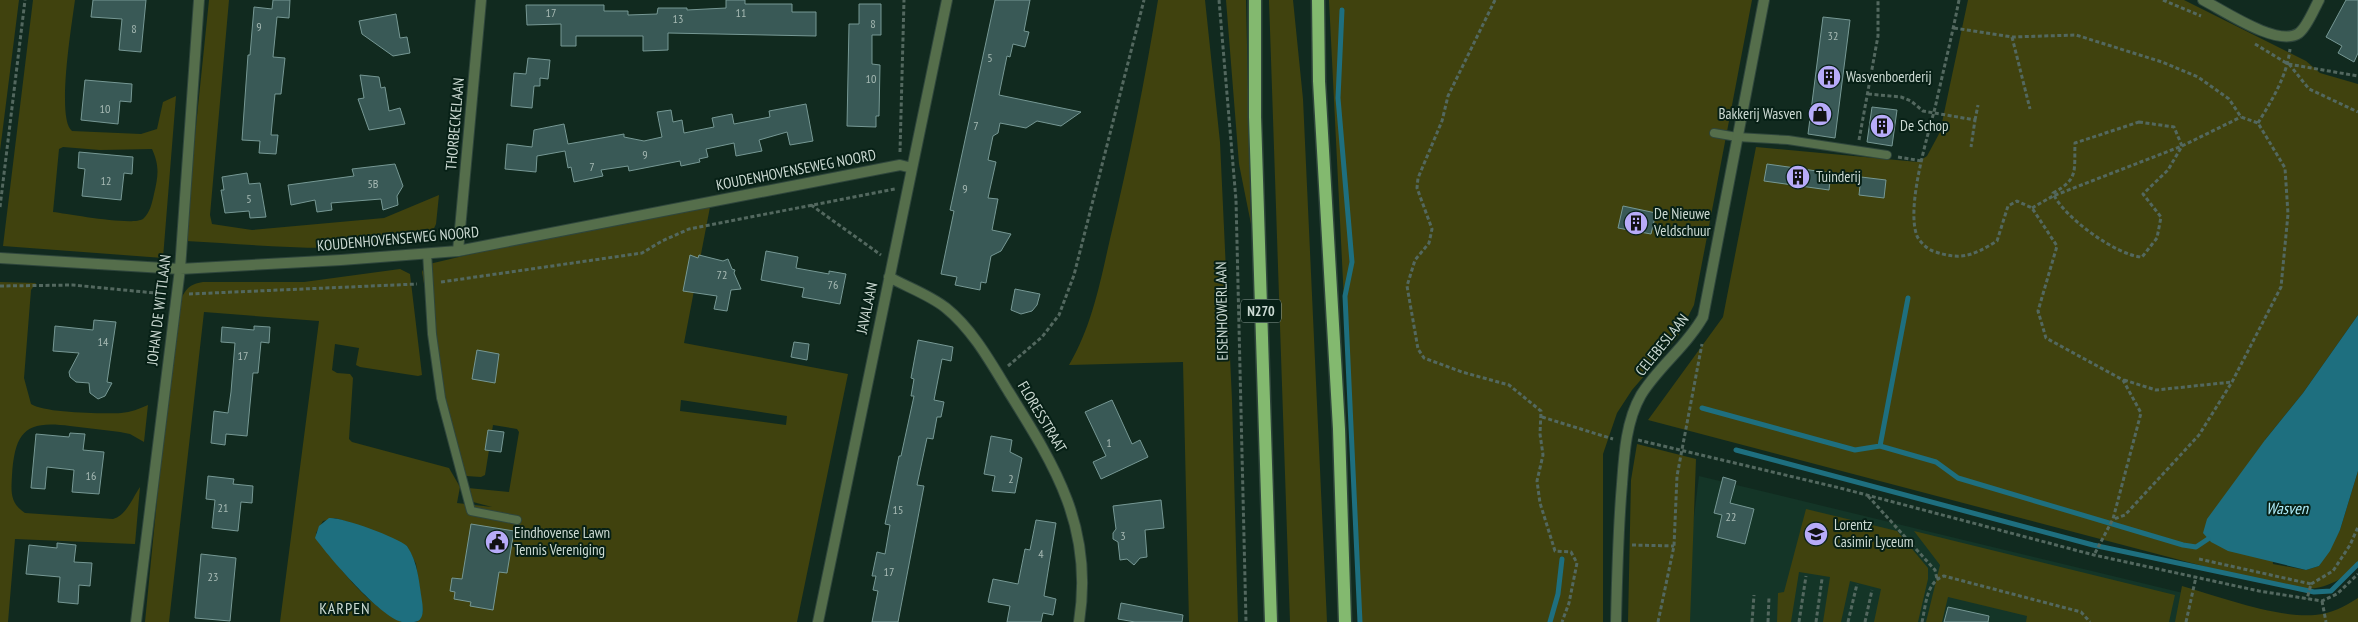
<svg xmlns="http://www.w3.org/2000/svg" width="2358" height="622" font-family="'PT Sans Narrow',sans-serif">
<rect width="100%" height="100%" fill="#112a1f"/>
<path fill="#143527" d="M1699,476L2183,593L2176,622H1681Z"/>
<path fill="#40420e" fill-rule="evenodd" d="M0,0H19L0,151Z
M33,0H75C72,23 56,119 72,131L141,134L157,129L163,102L176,96L163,258L3,246ZM63,147L100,150L152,149C160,167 158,176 154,194C152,203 150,213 143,219C132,226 69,214 53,212L59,149Z
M209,0H229L210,215L212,224L252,230L384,218L439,195L436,224L430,237C351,256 266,245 186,241V223Z
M1158,0H1205L1220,142L1232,400L1238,622H1189L1183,362L1069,365C1092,326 1100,283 1110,239C1129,160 1145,80 1158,0Z
M1226,0H1246L1251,224L1239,164Z
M1269,0H1293L1303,99L1327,622H1290Z
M1329,0H1752L1694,305L1677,338L1632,390L1617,413L1603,454V622H1360Z
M1968,0H2184L2306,61L2320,73L2358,84V315L2303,393L2265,440L2273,564L2306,570L2319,566L2340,530L2358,471V564C2338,585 2318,591 2290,589L1648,420L1723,317L1756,147L1918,162L1927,156L1940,132Z
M710,207L684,343L848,374L797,622H417L423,612L416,564L407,546L342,520L335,518L323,521L316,533C336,566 366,604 402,622H280L319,321L204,312L169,622H145L167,398L180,301C186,289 189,284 203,282H304L400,269L410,274L422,375L418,376L360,367L356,365L359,348L335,344L332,370L337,373L350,374L353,378L349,439L352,442L449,468L460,487L457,503L492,507L473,502L468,488L509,492L519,432L517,429L493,425L485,475L481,477L466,476L445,403L422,272L425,265L518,243ZM681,400L787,416L786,425L680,411Z
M0,282L36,283L31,290L24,378L31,404C44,413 103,414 121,413C131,412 139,409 148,405L144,442L130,434L120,432C104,430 87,428 70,426C26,420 15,431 12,475C11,492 10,503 25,513L113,519C126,516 133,497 140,487L135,544L15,539L8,622H0Z
M1637,444L1696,459L1690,622H1628L1631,480Z
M1806,509L1897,531L1928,568V579L1918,622H1874L1881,589L1850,581L1841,622H1823L1830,577L1799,572L1791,622H1777L1778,593L1784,592Z
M1914,531L2175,595L2169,622H2026L2027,616L1948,597L1942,622H1926L1940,565Z
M2182,586C2221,597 2276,618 2315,615C2331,614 2345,606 2358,598V622H2175Z"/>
<path fill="#1e6f7f" d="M2358,315V471L2340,530L2330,551L2319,566L2306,570L2228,551L2211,542L2203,533L2207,519L2265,440L2303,393Z
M329,518C342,517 397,537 407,546C418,562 419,582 422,601C423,608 425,621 414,622C411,622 406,622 402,622C380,617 329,557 315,538L319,526Z"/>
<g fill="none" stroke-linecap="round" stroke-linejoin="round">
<path stroke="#1e6f7f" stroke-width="5" d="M1342,10L1338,98L1352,262L1345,296L1360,622
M1702,408L1855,450L1880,446L1936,462L1958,478L2183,545L2196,547L2208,539
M1880,446L1908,298
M1736,450L2093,545L2314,592L2331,591L2358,564
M1550,622L1558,594L1562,559"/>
</g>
<path fill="#395956" stroke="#769894" d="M93,0H146L141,52L119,50L122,19L91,17Z
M273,0H290L289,18L277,17L273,57L285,58L281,94H275L273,114L271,135H278L276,154L259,153L260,141L242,140L248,55H250L254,7L272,9Z
M726,0H745V4H792V12H816V36L668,33V50L643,51V36H576V46H561V24L527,25L526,5H604V11H628V15L657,14L658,8H687V10L726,8Z
M995,0H1030L1024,31L1029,32L1025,47L1013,44L1010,57L1007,56L999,95L1081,112L1061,126L1037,121L1026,128L1000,123L998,133L993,136L988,160L996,162L988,198L998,199L992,230L1011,234L1001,251L991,256L986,283L981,282L980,290L955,285L957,277L941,274L954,211L950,210Z
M2346,0H2358V53L2354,62L2338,53L2342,46L2326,37Z
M859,4H881V35H872V64L880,65L879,116H876V127L847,126L849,24H859Z
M396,14L400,38L407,37L410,53L393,56L362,34L359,21Z
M1823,17L1850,20L1835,138L1808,134Z
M528,58L550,60L548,79L540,78V86H534L532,108L511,106L514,73L526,74Z
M360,75L379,77L381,88L385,87L389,111L400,108L405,124L369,130L358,99L364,98Z
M85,80L132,84L131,102L120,101L118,124L81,120Z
M806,104L813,141L790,145L787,132L759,140L762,151L736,156L734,143L706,149L708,157L699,159L700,162L681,166L680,161L629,171L628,166L601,170L603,176L574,182L571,167L568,168L565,151L537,156L536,172L505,169L507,144L532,147L534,130L564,124L568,144L624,134V137L644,141L662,137L657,112L671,110L673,122L682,120L684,133L714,127L712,118L732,114L734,124L770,117L769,111Z
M1872,107L1897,110L1892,146L1867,142Z
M79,152L133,157L132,174L124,173L121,200L82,196L85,169L78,168Z
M395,164L403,186L397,196L398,205L383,210L381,199L331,203L332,210L317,212L315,200L291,205L288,185L354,176L352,169Z
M1767,164L1831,173L1829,190L1764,181Z
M247,173L249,184L260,183L266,217L250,218L249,211L225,213L221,190H224L222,177Z
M1861,177L1886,180L1884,198L1859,195Z
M1623,206L1656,213L1651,234L1618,228Z
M766,251L798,257L796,268L829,274V271L846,274L840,304L802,297L804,288L761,280Z
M690,255L698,258L699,255L723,261L728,259L732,269L735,270L734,273L741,289L731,290L727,311L714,309L717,296L683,291Z
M1015,289L1040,294L1037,305L1032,311L1021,314L1011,310Z
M94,320L116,322L107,382L112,383L105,396L98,399L90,393L89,383L76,382L70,377L69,372L79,353L53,351L55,326L93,330Z
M254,326L270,327L269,343L261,342L258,373H253L247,436L226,434L225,445L211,443L214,411L228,413L231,392L235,343L221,342L222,327L254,330Z
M918,340L953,347L951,361L942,359L934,400L944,402L941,417H937L933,439L927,438L917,485L924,486L898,622H872L878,591L873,590L876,576H872L877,552L885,554L890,525L885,524L899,456H901L914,396H911L914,379L911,378Z
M794,342L809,344L807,360L791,357Z
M477,350L499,354L495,383L472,379Z
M1112,400L1132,444L1140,440L1148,457L1101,479L1093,462L1106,456L1085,412Z
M488,430L504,432L501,452L485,450Z
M70,433L85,434L83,450L104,452L99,494L72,492L74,470L47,467L45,489L31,488L36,434L69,437Z
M991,436L1012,440L1010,452L1022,458L1015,493L992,491L995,476L984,474Z
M208,476L234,479L233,484L253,486L252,503L241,502L238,531L212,528L215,500L206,499Z
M1723,477L1736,481L1730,503L1754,509L1745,544L1717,537L1722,515L1714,513Z
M1161,500L1164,528L1145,530L1147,557L1140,558L1134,565L1127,559L1120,560L1118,542L1113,539V533L1116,529L1113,506Z
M1036,520L1056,523L1044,596L1056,599L1053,615L1043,613L1041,622H1007L1010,606L988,602L993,579L1018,584L1025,549L1030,550Z
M471,524L514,531L507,573L499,572L493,610L470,606L471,602L454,599L455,592L450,591L452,578L462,579Z
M57,543L76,545L74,562L92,563L90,586L79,585L78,604L58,602L60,577L26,574L29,545L57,548Z
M201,554L236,558L230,621L195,618Z
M1121,603L1183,615L1182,622H1135L1118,619Z
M1948,607L1989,616L1988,622H1944Z"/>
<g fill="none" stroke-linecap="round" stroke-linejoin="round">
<g stroke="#2f463c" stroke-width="10">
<path id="service" d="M1714,133L1737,137L1788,140L1887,155
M427,253L432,334L441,398L471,511L517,520"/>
</g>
<g stroke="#2f463c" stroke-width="12">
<path id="minor" d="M2203,0C2223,10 2278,48 2299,33C2307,27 2314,9 2319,0
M458,251L481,0
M0,258L180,269L341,260L458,251L900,165L912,168
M889,277C907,287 930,295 946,308C972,329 990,361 1007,389C1055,466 1094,527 1079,622
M136,622L180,269L199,0
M818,622L947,0
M1616,622C1617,576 1618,530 1622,484C1624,455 1626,421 1641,395C1659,366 1686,347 1703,317L1764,0"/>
</g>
<g stroke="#2f463c" stroke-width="15">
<path id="primary" d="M1255,0V117L1271,622
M1318,0L1319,81L1339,429L1345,622"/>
</g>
<path stroke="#53685f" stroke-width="3" stroke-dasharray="4 2.5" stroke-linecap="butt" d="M1219,0L1236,200L1246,622
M1495,0L1448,96L1442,121L1418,178L1417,188L1432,229L1429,243L1415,260L1407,286L1418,349L1424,358L1462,372L1509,385L1541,411L1540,434L1543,455L1537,481L1540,503L1555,551L1571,552L1577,563L1569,603L1562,622
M1959,0C1952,36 1943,72 1935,108C1927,138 1906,207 1917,236C1919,241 1927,249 1933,251C1961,261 1972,256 1997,241L2008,206L2017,201L2032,208L2057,246L2038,311L2046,338L2123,380L2141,413L2113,519L2094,555
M2163,0L2201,16
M1954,28L2012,37L2076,35L2162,62L2198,77L2229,99L2241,117L2258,123L2285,168L2288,214L2281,287L2232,382L2199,435L2125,515L2114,519
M2012,37L2030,109
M2255,44L2288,64L2358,76
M2289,64L2309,89L2358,112
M1868,94L1901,97L1911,101L1923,111L1975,120L1971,147
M1975,120L1978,105
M2139,122L2174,127L2182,146L2168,170L2143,194L2161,217L2157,238L2142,257C2117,256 2062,216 2053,193C2079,179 2074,171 2075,143Z
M2258,123C2272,100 2287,76 2290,49
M1859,140L1878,36V0
M900,152L904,0
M1898,157L1922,161
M811,205L881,255
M0,207L25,0
M2032,208L2053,196L2182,146L2241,117
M441,282L642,253L662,241L689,229L895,189
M0,286L73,285L165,294
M189,294L417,284
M1008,366L1042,337L1059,315L1074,275L1144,0
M2124,380L2156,390L2232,382
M1542,417L1613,439
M1638,440L1844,489L2094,555L2259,591L2322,601L2337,594L2358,574
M1868,496L1935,570L1937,579
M1632,545L1674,546
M2199,559L2311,584L2307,599
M2311,584L2333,571L2350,545L2358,527
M2322,601L2326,622
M1658,622L1674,546L1677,476L1702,344
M1752,622L1754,595
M1768,622L1769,597
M1799,622L1806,576
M1816,622L1822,579
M1848,622L1857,584
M1865,622L1872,590
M1922,622C1926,605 1926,582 1944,576L2081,612L2090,622
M2186,622L2196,577"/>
<use href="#service" stroke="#556e4b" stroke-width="8"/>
<use href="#minor" stroke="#556e4b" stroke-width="10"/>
<use href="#primary" stroke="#83b96f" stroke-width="12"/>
</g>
<defs>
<g id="building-disc" transform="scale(1.25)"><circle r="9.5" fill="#b7abf8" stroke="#072016"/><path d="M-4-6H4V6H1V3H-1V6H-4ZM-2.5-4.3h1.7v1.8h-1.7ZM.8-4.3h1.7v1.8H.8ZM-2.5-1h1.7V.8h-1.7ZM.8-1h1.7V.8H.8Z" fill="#111"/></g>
<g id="shop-disc" transform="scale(1.25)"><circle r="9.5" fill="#b7abf8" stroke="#072016"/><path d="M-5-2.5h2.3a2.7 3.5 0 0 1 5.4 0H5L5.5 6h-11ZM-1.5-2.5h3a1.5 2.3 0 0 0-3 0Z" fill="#111"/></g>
<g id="school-disc" transform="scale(1.25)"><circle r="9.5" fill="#b7abf8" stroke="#072016"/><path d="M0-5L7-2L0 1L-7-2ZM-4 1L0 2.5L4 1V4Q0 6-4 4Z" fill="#111"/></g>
<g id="civic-disc" transform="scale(1.25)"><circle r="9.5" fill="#b7abf8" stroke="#072016"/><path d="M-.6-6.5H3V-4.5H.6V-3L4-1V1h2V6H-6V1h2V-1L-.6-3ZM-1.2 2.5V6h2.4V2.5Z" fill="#111"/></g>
</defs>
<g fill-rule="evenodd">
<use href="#building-disc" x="1829" y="77"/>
<use href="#shop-disc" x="1820" y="114"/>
<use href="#building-disc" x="1882" y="126"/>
<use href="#building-disc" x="1798" y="177"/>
<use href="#building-disc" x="1636" y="223"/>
<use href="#school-disc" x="1816" y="534"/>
<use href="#civic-disc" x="497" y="542"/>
</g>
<g text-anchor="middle" stroke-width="4" stroke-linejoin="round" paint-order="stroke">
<g font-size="12" fill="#a7bab4">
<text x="551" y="17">17</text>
<text x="741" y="17">11</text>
<text x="678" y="23">13</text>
<text x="873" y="28">8</text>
<text x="259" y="31">9</text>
<text x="134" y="33">8</text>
<text x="1833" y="40">32</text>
<text x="990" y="62">5</text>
<text x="871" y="83">10</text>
<text x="105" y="113">10</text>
<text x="976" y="130">7</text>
<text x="645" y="159">9</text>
<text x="592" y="171">7</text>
<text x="106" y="185">12</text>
<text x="373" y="188">5B</text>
<text x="965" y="193">9</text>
<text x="249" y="203">5</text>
<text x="722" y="279">72</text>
<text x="833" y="289">76</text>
<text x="103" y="346">14</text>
<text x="243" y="360">17</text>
<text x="1109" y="447">1</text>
<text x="91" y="480">16</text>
<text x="1011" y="483">2</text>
<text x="223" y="512">21</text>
<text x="898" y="514">15</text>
<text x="1731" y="521">22</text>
<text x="1123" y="540">3</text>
<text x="1041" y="558">4</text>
<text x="889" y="576">17</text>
<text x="213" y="581">23</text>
</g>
<rect fill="#072016" stroke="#91a29a" stroke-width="1" x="1241" y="299.5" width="40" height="23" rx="4"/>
<g font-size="14" font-weight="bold" fill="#ccdad3">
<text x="1261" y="316">N270</text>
</g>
<g font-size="15" fill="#ccdad3" stroke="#072016" text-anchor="start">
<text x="1846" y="82">Wasvenboerderij</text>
<text x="1802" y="119" text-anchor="end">Bakkerij Wasven</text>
<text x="1900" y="131">De Schop</text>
<text x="1816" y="182">Tuinderij</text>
<text x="1654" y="219">De Nieuwe<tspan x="1654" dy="17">Veldschuur</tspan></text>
<text x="1834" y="530">Lorentz<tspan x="1834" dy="17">Casimir Lyceum</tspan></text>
<text x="514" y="538">Eindhovense Lawn<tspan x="514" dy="17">Tennis Vereniging</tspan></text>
</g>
<g font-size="15" fill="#ccdad3" stroke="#072016">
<text transform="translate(455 124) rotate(-85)" y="5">THORBECKELAAN</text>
<text transform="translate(796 170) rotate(-11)" y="5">KOUDENHOVENSEWEG NOORD</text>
<text transform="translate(398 239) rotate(-5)" y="5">KOUDENHOVENSEWEG NOORD</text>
<text transform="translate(867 308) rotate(-78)" y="5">JAVALAAN</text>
<text transform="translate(159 310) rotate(-83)" y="5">JOHAN DE WITTLAAN</text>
<text transform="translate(1222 311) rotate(-91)" y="5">EISENHOWERLAAN</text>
<text transform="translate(1662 345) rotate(-51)" y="5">CELEBESLAAN</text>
<text transform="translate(1042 417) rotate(59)" y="5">FLORESSTRAAT</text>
</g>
<g font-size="16" font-style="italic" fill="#b0eefc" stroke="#072016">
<text x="2287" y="514">Wasven</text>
</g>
<g font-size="16" letter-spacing="1" fill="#ccdad3" stroke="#072016">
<text x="345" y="614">KARPEN</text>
</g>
</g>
</svg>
